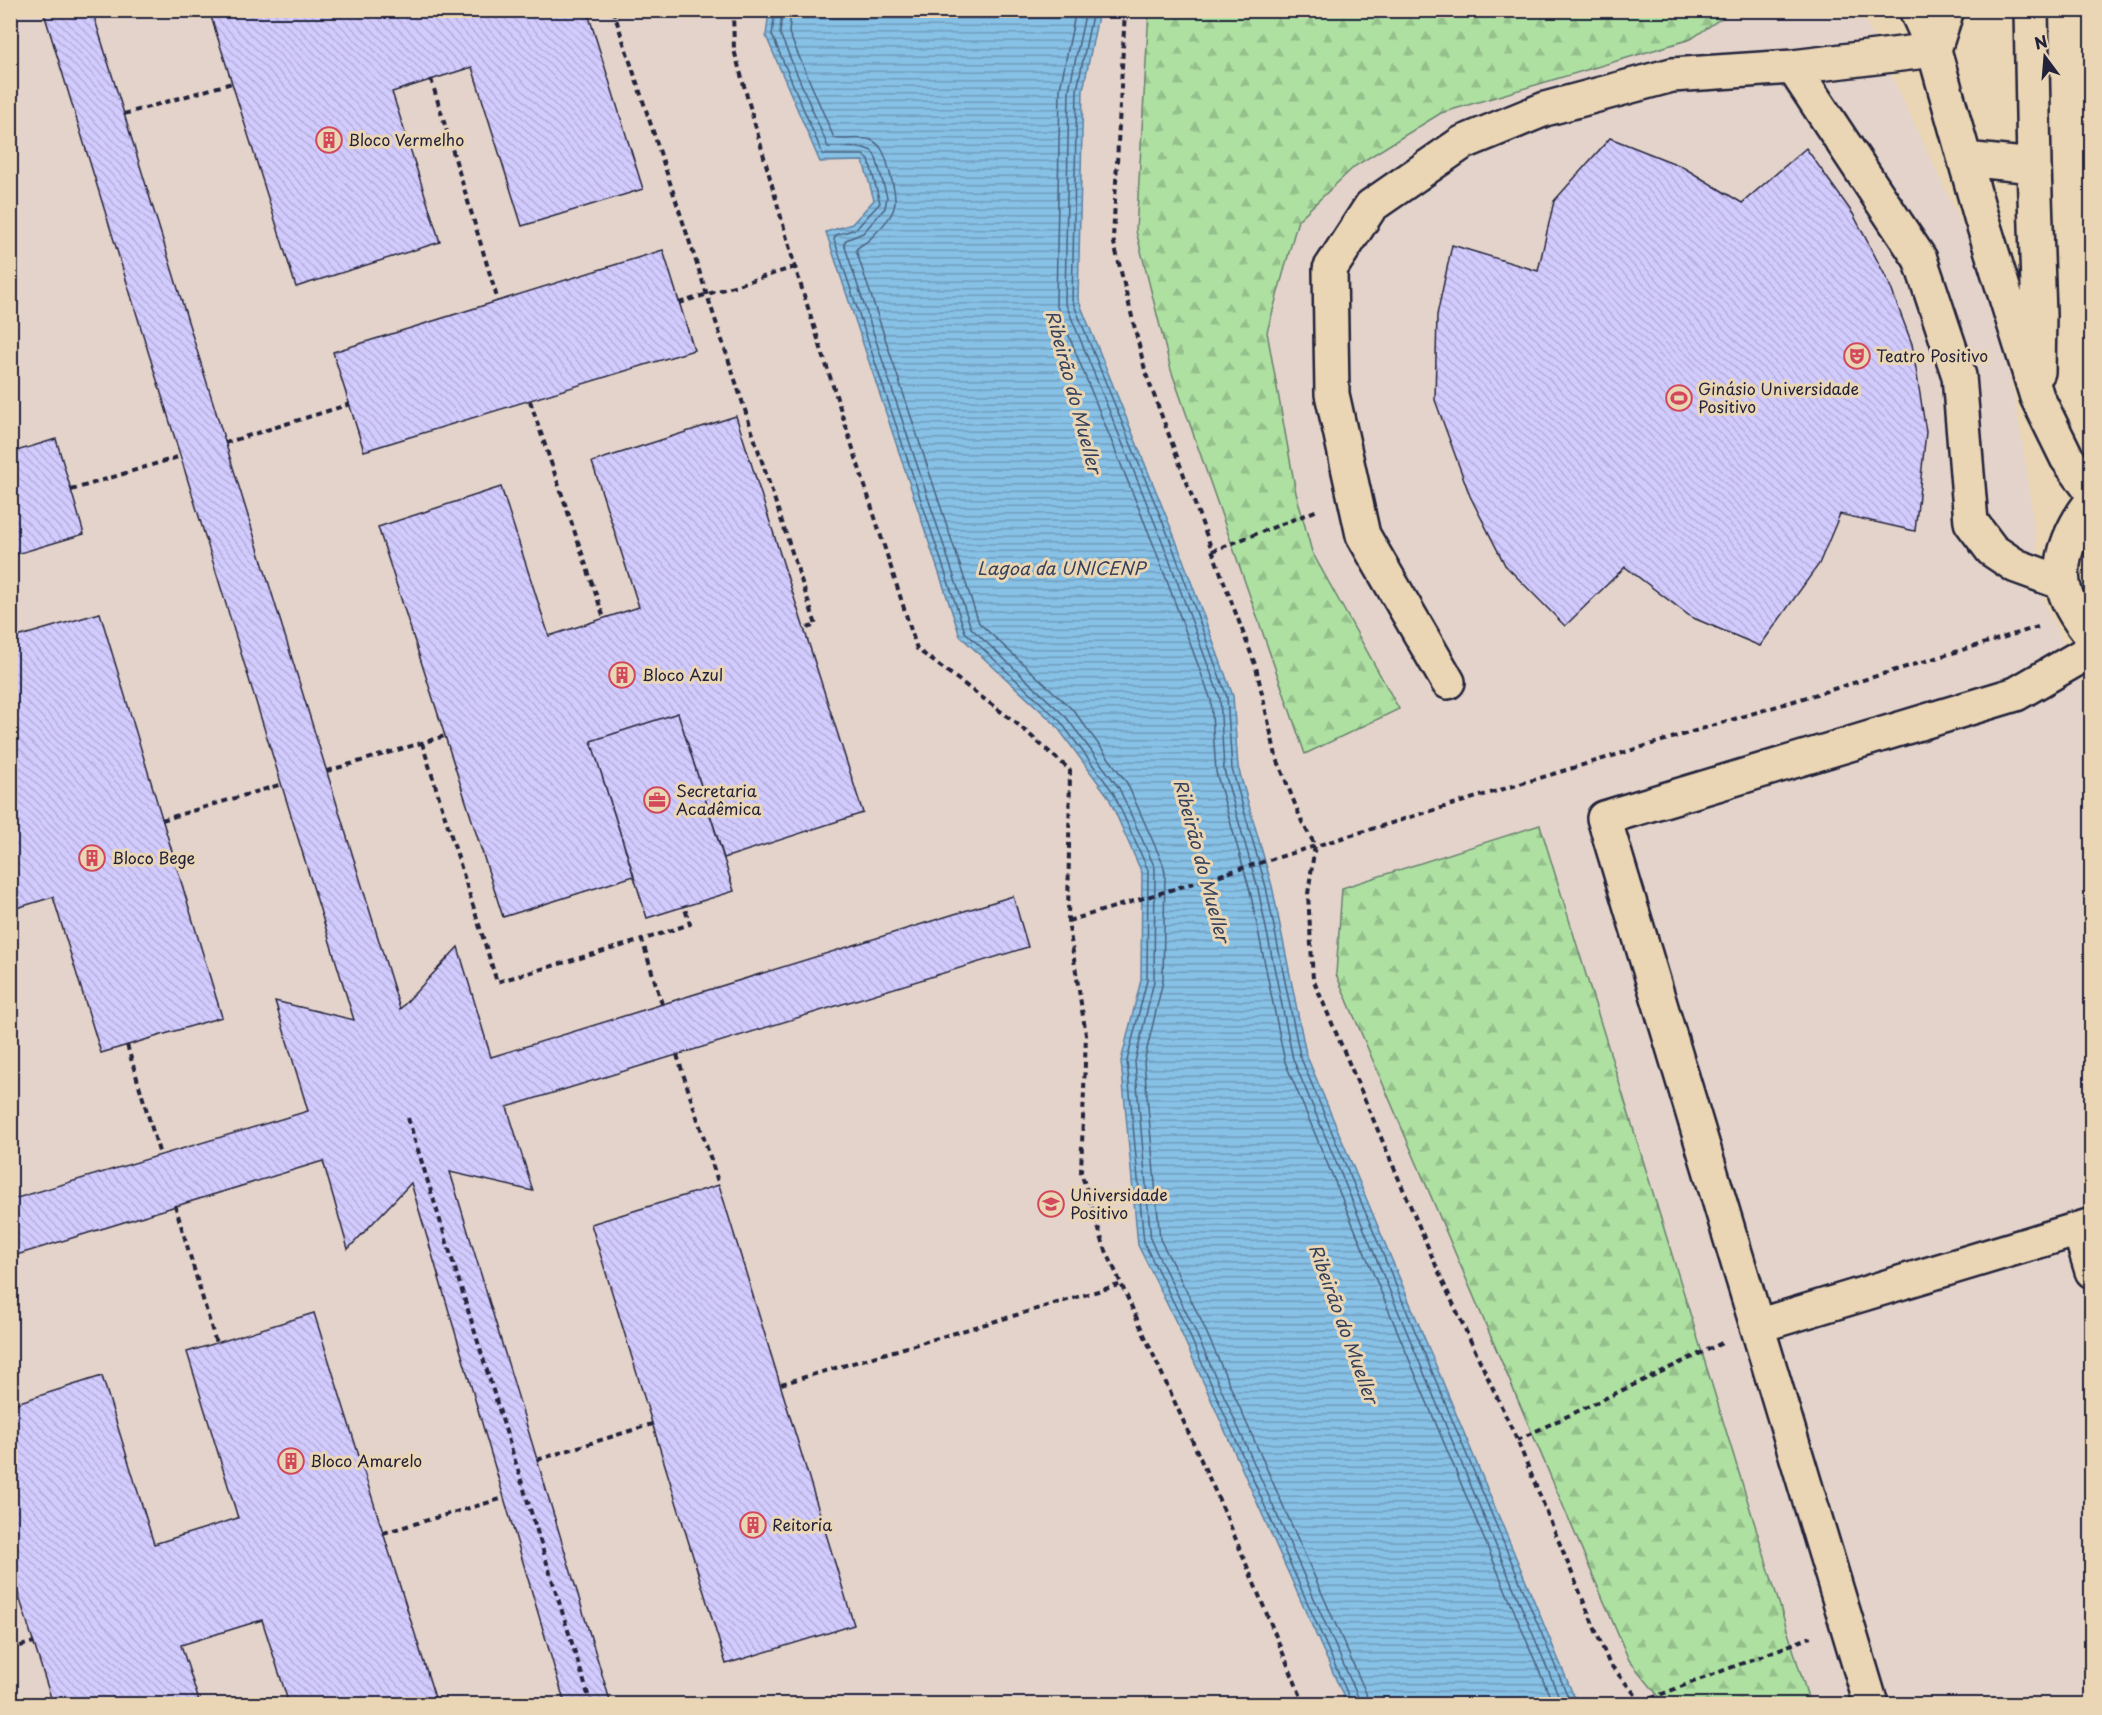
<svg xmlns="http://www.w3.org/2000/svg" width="2102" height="1715" font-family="'Playpen Sans',sans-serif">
<defs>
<pattern id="forest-firs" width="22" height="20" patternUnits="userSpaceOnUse" patternTransform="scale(1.5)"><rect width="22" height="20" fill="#ade0a1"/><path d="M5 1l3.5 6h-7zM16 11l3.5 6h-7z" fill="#95c08c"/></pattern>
<pattern id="water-rules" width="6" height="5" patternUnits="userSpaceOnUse" patternTransform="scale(1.5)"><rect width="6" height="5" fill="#87c1e6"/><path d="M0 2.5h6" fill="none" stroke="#6e9cbc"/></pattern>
<pattern id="building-back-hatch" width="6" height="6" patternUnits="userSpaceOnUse" patternTransform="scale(1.5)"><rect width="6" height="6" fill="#d2cbfd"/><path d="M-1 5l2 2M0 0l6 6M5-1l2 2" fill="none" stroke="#b4aeda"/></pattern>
</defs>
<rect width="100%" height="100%" fill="#ead6b4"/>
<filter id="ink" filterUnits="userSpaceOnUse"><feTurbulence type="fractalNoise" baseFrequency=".0167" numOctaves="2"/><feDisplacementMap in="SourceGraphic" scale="12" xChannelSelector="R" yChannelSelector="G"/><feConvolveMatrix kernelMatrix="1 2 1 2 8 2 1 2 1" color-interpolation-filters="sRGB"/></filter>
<g filter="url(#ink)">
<path fill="#e3d3ca" d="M11,11H1861L1968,237L1998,316L2023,443L2044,602L2091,703V1704H11Z"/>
<path fill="url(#forest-firs)" stroke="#68816e" stroke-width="1.5" d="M1149,11H1727V14L1691,39L1441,113L1355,166L1298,220L1267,332L1296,493L1312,552L1399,709L1305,754L1171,370L1136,231Z
M1540,825L1810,1704H1665L1629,1660L1336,974L1342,888Z"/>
<path fill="url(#water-rules)" stroke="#5f81a2" stroke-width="1.5" d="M769,11H1099L1083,90L1078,299L1175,538L1233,696L1238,767L1272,886L1306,1054L1577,1704H1347L1180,1330L1138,1245L1121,1061L1141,980L1142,873L1108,796L1055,724L960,636L826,232L852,224L874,200L863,161L820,162L766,36Z"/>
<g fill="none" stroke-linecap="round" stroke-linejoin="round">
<path stroke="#4a627f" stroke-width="1.5" d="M775,10L772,35L823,155H863L869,160L880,203L856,229L836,235L834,239L965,632L1060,721L1113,792L1148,870L1147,980L1127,1061L1144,1243L1186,1327L1352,1704
M782,10L780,34L828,147L864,148L872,151L876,158L887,197L885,208L863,233L846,240L844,244L971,628L1066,717L1119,788L1155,868L1154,981L1135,1062L1151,1241L1192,1324L1358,1697L1359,1704
M791,10L789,33L834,138C845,141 859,136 871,140C882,145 885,155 888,166C899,206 900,209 870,239C865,244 859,245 856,250L979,623L1074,711L1127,783L1163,864L1165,873L1163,981L1144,1062L1160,1239L1201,1320L1366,1693L1368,1704
M1076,10L1060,89L1056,304L1154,546L1211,700L1216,772L1250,891L1285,1062L1553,1704
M1086,10L1069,90L1065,302L1163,543L1220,698L1224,770L1258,889L1293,1059L1562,1704
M1093,10L1077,90L1072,300L1170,540L1227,697L1232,769L1266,887L1300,1056L1571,1704"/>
</g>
<path fill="url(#building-back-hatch)" stroke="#22223b" stroke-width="1.5" d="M43,10H92L400,1009L458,947L491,1057L1013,896L1028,947L507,1107L533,1191L450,1172L611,1704H565L411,1183L348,1249L323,1161L10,1257V1200L308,1111L275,1001L354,1020Z
M209,10H587L643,189L522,226L472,67L392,92L440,242L296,287Z
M1610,138L1681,166L1742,203L1806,148L1853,214L1889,283L1912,344L1926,432L1915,531L1840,514L1819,564L1760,646L1691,617L1625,567L1565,626L1505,565L1470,496L1435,400L1437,315L1452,245L1538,271L1554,201Z
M663,250L694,350L364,451L333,352Z
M736,416L863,813L724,858L678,713L591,741L634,876L503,917L378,527L501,487L549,636L639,607L592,462Z
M56,439L84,534L10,556V453Z
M100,613L222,1017L101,1053L53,897L10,910V790L14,789L10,776V639Z
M678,713L734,891L647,918L591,741Z
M719,1185L854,1625L726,1664L591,1224Z
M314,1313L437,1704H289L262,1620L181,1645L200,1704H53L10,1568V1405L102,1376L154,1544L238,1518L187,1352Z"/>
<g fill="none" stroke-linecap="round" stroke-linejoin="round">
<g stroke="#22223b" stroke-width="38">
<path id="minor" d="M1916,10L1934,50L1981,217L2037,397L2067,458L2092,492
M2031,10L2034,166L2039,315L2038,372
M1793,67L1920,259L1959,376L1971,522L1992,550L2016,566L2063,583
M1965,159L2034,166
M2092,501C2075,523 2059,554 2063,583C2066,603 2079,621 2092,636
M1448,682L1363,535L1332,394L1330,269L1371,206L1462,143L1545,109L1672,75L1793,67L1934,50L1947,10
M2079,1229L2092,1271
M1757,1326L2092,1225
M1871,1704L1604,818L2016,694L2092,650"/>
</g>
<path stroke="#22223b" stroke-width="4" stroke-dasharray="6 4.5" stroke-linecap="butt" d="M613,10L816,625L804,629
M733,10L734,50L795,267L917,649L1015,722L1070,770L1068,921L1086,1035L1081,1172L1104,1246L1225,1513L1304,1704
M1125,10L1113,239L1146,374L1256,667L1276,756L1302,822L1315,845L1308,894L1313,979L1443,1282L1517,1440L1609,1663L1643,1704
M431,79L498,301
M124,114L232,83
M679,303L795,267
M530,401L604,618
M225,443L350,404
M71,490L181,456
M1212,551L1318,510
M422,743L497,982L642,940
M327,771L445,736
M162,820L282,784
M1068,921L2038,627
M662,1004L642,940L690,924L684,906
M127,1045L160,1155
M677,1055L719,1185
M408,1118L591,1704
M175,1205L216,1343
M781,1384L1122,1284
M1517,1440L1722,1343
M537,1460L652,1424
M383,1533L504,1498
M10,1649L34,1642
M1641,1702L1811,1637"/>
<use href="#minor" stroke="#ead6b4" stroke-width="33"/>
</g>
</g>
<defs>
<g id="building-ring" transform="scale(1.35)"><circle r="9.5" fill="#ead6b4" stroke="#d1495b" stroke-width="1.5"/><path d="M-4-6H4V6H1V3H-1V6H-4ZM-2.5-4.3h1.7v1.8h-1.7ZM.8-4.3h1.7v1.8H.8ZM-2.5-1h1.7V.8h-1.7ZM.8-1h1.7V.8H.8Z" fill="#d1495b"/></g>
<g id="theatre-ring" transform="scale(1.35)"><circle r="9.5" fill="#ead6b4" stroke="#d1495b" stroke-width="1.5"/><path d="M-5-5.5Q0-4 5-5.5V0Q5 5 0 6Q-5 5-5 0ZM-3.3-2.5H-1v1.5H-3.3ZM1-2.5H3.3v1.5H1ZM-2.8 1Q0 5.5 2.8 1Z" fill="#d1495b"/></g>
<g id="stadium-ring" transform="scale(1.35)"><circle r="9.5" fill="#ead6b4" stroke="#d1495b" stroke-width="1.5"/><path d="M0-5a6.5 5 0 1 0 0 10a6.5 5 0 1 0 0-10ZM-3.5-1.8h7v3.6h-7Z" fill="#d1495b"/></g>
<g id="office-ring" transform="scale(1.35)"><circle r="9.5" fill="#ead6b4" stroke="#d1495b" stroke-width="1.5"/><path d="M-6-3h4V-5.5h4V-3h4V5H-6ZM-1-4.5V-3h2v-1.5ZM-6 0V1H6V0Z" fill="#d1495b"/></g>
<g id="university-ring" transform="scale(1.35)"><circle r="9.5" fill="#ead6b4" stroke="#d1495b" stroke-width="1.5"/><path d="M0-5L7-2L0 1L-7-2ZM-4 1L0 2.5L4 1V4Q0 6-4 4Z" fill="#d1495b"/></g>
</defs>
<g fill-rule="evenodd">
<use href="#building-ring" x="329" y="140"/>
<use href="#theatre-ring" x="1857" y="356"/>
<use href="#stadium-ring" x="1679" y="398"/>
<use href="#building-ring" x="622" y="675"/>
<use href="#office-ring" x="657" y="800"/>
<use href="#building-ring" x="92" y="858"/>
<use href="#university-ring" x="1051" y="1204"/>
<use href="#building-ring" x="291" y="1461"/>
<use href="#building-ring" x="753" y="1525"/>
</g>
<g text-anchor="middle" stroke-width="6" stroke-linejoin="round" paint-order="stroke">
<g font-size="16" fill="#22223b" stroke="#ead6b4" text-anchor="start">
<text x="348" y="146">Bloco Vermelho</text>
<text x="1876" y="362">Teatro Positivo</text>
<text x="1698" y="395">Ginásio Universidade<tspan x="1698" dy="18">Positivo</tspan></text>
<text x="642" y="681">Bloco Azul</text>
<text x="676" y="797">Secretaria<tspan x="676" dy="18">Acadêmica</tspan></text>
<text x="112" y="864">Bloco Bege</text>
<text x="1070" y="1201">Universidade<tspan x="1070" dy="18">Positivo</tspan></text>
<text x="310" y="1467">Bloco Amarelo</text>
<text x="772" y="1531">Reitoria</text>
</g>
<g font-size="18" font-style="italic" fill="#36425d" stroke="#ead6b4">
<text transform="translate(1073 392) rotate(75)" y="6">Ribeirão do Mueller</text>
<text x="1061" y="575">Lagoa da UNICENP</text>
<text transform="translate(1201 861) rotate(75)" y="6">Ribeirão do Mueller</text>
<text transform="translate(1343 1324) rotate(70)" y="6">Ribeirão do Mueller</text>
</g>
</g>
<rect width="2102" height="1715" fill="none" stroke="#ead6b4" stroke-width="36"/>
<rect x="18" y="18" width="2066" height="1679" fill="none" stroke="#22223b" stroke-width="2" filter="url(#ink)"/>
<g transform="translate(2045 57) rotate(344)" stroke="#ead6b4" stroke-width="4.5" paint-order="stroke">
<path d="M0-4.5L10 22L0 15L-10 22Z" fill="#22223b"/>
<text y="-9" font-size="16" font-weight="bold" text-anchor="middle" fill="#22223b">N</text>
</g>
</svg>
